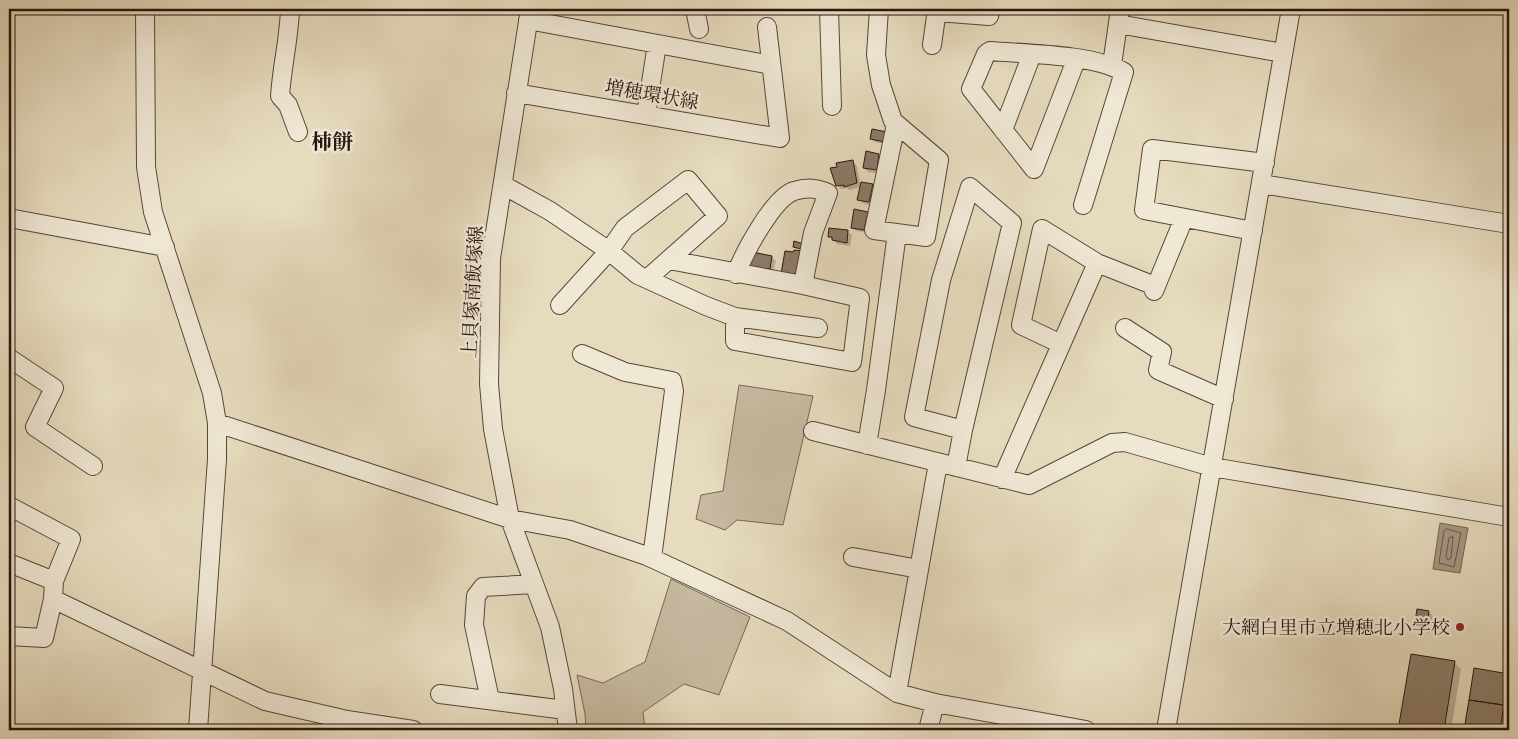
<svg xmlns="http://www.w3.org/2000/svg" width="1518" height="739" font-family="'Sorts Mill Goudy','Noto Serif JP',serif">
<rect width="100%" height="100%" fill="#e6dbbe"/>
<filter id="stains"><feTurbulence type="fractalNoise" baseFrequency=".004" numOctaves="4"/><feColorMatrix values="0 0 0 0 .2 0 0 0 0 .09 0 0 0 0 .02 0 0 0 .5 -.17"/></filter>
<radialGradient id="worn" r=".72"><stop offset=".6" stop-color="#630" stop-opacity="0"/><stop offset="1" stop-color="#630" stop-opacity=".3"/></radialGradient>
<path fill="#c6b9a0" stroke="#776656" d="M739,385L813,396L783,525L737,520L725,530L696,519L701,495L723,491Z
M671,579L750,617L719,695L684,684L643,712L645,730H586L585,714L577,675L603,683L645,662Z"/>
<path fill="#a59782" stroke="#736353" d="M1440,523L1468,528L1460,573L1433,569Z"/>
<path fill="#0003" d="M873,130L889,145L875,142L871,139Z
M879,155L883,159L880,174L868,172L864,168Z
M853,162L857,166L860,183L872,185L876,189L873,206L862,203L858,199L861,187L849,190L847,188L841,189L837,185Z
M867,213L871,217L868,233L856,231L852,227Z
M848,232L852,235L850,246L837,244L829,236Z
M772,257L776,261L773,273L753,274Z
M1418,610L1429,612L1433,616L1430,633L1420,631L1416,627Z
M1412,656L1455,663L1461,669L1451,730H1399Z
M1475,670L1509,675V712L1506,730H1465Z"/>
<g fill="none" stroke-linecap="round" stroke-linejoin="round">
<path stroke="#665648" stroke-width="1" d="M1447,529L1461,533L1454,567L1439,563L1444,531Z
M1453,537L1451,558L1448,560L1446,557L1449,538Z"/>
</g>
<path fill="#8b7b69" stroke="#28140d" d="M872,129L887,132L885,142L870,139Z
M866,151L879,154L877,170L863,168Z
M853,160L857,183L844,187V185L836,186L830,168L837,167L836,163Z
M861,182L873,184L869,202L857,200Z
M854,209L868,212L864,230L851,228Z
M829,228L848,230L847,243L832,240V237H828Z
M794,241L806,245L805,250L793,247Z
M794,250L803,251L798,279L781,274L785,251L793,252Z
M752,252L772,256L770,269H767L766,272L748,270Z
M1417,609L1429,611L1426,629L1414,628Z
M1411,654L1455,661L1444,730H1398Z
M1474,668L1509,674V706L1469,700Z
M1469,700L1504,705L1500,730H1464Z"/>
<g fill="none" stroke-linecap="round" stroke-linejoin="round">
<g stroke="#584639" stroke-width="20">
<path id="minor" d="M145,9L146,167L153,212L212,393L217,423V459L198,730
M290,9C289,39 282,66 280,96L288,105L298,132
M530,9L491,258L489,384L493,429L510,519L550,627L563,689L568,730
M695,9L699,29
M829,9L832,106
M879,9L876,55L881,85L893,121L939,160L926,237L874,230L896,124
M937,12L989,16L991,9
M528,20L771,65
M1118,24L1283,53
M932,45L937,9
M1112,65L1120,9
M516,93L780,138L767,27
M646,115L657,44
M1003,130L1032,54
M1034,169L971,89L986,54L990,51C1028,54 1092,54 1124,72L1083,205
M1034,169L1076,60
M1261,184L1509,224
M503,185L550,211L609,251L638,275L706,306L735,317L818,328
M9,218L165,247
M1253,231L1144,210L1152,149L1265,163
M669,260L803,285L860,298L852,362L735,341V317
M736,274C744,253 773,198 794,191C807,187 816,188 828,193L813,233L803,285
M1154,291L1184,218
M560,305L609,251L625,228L688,180L718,216L647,279
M1125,328L1162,352L1158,370L1224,399
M1061,344L1021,325L1042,229L1097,263L1155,286
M582,354L625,372L672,381L674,391L652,558
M9,358L54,388L35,427L93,466
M217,423L510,519L570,530L647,556L787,621L897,693L935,703L1086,730
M813,431L1029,485L1112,443L1125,442L1212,467L1509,517
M867,445L876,390L897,233
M956,467L963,430L1012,223L970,187L941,280L914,417L963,430
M1002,479L1097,263
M9,506L71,539L54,581L53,599L44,638L9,636
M853,557L919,569
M9,563L54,581
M53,599L265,701L347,720L413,730
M897,693L938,463
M440,694L565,710
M490,700L474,625L476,596L483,587L534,584
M928,730L935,703
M1166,730L1291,9"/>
</g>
<use href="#minor" stroke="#efe8d5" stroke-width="18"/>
</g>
<circle fill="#8f2418" stroke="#efe8d5" stroke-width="2" cx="1460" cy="627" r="5"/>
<g text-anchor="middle" stroke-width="5" stroke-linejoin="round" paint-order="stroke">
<g font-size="19" fill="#28140d" stroke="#efe8d5">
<text transform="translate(652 94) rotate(10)" y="7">増穂環状線</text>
<text transform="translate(472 292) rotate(-87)" y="7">上貝塚南飯塚線</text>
</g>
<g font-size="19" fill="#28140d" stroke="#efe8d5" text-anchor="end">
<text x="1450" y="634">大網白里市立増穂北小学校</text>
</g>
<g font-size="21" font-weight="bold" fill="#28140d" stroke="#efe8d5">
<text x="332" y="149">柿餅</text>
</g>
</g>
<rect width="1518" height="739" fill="none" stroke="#e6dbbe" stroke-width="30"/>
<rect x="10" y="10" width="1498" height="719" fill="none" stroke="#28140d" stroke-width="2.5"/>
<rect x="15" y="15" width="1488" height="709" fill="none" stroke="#28140d"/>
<rect width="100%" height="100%" filter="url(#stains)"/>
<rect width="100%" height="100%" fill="url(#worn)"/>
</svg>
